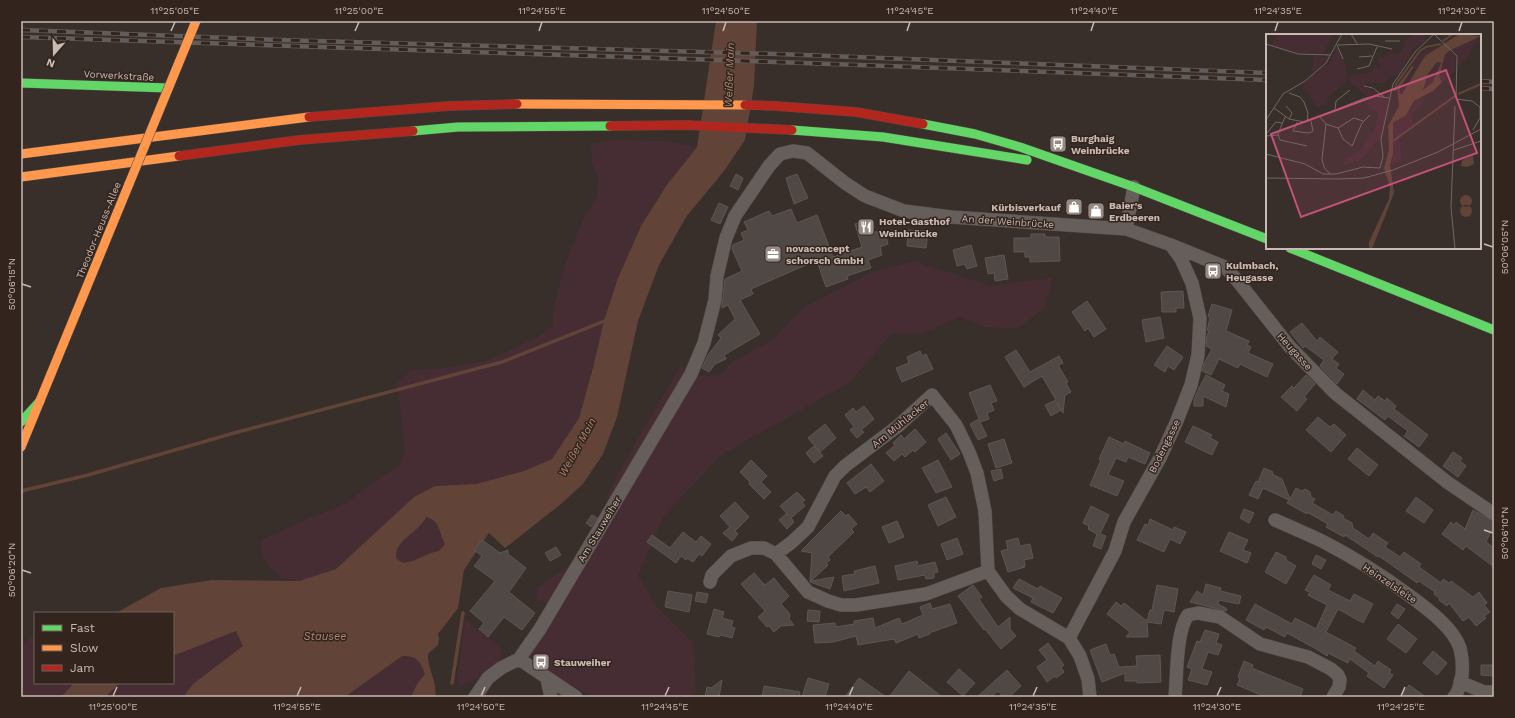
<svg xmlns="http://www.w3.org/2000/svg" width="1515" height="718" font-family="'Work Sans',sans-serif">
<rect width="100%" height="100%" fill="#382e2a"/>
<path fill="#462d33" d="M614,140L666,141L697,147L666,186L641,226L618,278L579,418L552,459L524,471L476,484L435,486L414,497L336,569L299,581L282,578L269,567L261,551L262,539L346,503L380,477L398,467L405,453L397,383L411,370L437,369L487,361L541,335L553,326V310L566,262L582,221L596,198L599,182L592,163L591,144Z
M914,261L991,286L1053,277L1044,309L1017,329L985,327L960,317L919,334L892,333L849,383L721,455L663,517L638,576L658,608L693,642L696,691L688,697H594L559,679L527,653L617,513L606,499L615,479L681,365L697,376L719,375L723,372L732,362L773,339L804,307L872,272Z
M426,517C441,521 439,533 445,544L439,551C427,552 413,565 404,564C401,564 398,561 397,559C391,546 414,532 421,525C424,523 425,520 426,517Z
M567,567L571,568L548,603L536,601L537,588Z
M465,620L502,649L499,661L478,679L461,686L457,681Z
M236,630L244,645L193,684L183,697H105L120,683H173V656Z
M35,635V683H74L61,697H21V644Z
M402,656C417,656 420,661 425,674L417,684L411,697H345Z"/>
<path fill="#614437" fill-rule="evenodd" d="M716,21H757L754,86L745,140L724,171L686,217L659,265L638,321L617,417L603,454L583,484L561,504L505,548L489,533L464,570L458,608L438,634L439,639L438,645L428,654C427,668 438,683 435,697H411L417,684L425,674C420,661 417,656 402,656L345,697H183L193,684L243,646L236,631L173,656V613H116L161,588L212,580L299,581L336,569L414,497L435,486L476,484L524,471L552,459L579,418L594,364L604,321L618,278L641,226L666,186L697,147ZM426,517C441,521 439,533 445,544L439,551C425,552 404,572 396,557C396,538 419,533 426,517Z
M74,683H120L105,697H61Z"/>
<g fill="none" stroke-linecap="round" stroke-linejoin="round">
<path stroke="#614437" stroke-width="3.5" d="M21,491L88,475L234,433L502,362L607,320
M452,683L463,613"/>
</g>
<path fill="#504844" stroke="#5f5652" d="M736,174L743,178L738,190L730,186Z
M797,174L808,198L794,204L786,178Z
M719,203L728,207L720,224L711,220Z
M791,209L797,223L817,215L833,257L862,247L855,224L869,219L873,233L881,230L885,233L888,244L880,247L882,255L868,260L871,268L847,276L848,279L826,287L818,264L817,265L815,261L751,289L753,294L740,300L760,334L724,355L726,359L715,364L709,372L702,368L708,355L721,338L718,335L735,319L728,305L722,308V306L725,279L742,271L732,249L733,245L744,240L741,233L748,230L744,222L769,211L772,216Z
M908,230L928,231L926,248L907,246Z
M1031,234H1045V237H1059L1060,261L1030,262V257H1025V252H1014V238H1031Z
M971,245L977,266L967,269L965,264L957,266L953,250Z
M1004,255L1008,279L995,281L994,273L988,274L985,258Z
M1183,291L1184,308H1176V312H1162L1161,292Z
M1087,301L1106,329L1094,337L1088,328L1085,331L1072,312Z
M1212,304L1232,310L1226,331L1249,341L1247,345L1251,347L1248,353L1273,364L1267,377L1240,364L1238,368L1219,359L1211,375L1202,371L1204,363L1212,349L1206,346L1207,336L1209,331L1207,330L1208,327L1210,318L1208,316Z
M1160,317L1164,338L1146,342L1142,320Z
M1302,323L1317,341L1320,337L1338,352L1332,359L1339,364L1336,368L1344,374L1337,384L1320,366L1324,360L1305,346L1303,348L1290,332Z
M1167,346L1183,357L1174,370L1168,366L1165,372L1154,365Z
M1016,350L1030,372L1059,356L1063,363L1058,365L1068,382L1066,383L1071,392L1065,395L1063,413L1057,403L1061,410L1051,416L1045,405L1056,400L1042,376L1024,387L1005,357Z
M920,351L922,356L926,354L933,369L902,382L896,368L909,363L907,357Z
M1206,375L1225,385L1222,391L1229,394L1226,407L1203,396V406H1194V400L1198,390Z
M1306,375L1315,384L1304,397L1307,399L1297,411L1281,397L1292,386L1294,388Z
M990,385L997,401L991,403L994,410L987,413L989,419L980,422L987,436L978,440L970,424L979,419L969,393Z
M1363,390L1375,400L1378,396L1385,401L1387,398L1396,406L1394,409L1428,435L1419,447L1404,436L1408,431L1388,416L1385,420L1357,399Z
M864,406L874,419L861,430L864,432L857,438L850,430L854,427L845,415L853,408L856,412Z
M1318,417L1330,427L1334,424L1346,435L1331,452L1306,430Z
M825,424L836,438L820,452L808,438Z
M1193,426L1212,435L1210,438L1218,442L1212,455L1185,442Z
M915,429L926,442L915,452L913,450L905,457L902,454L894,461L886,453L895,445L893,443L901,435L904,439Z
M946,433L960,454L951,460L938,439Z
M1109,437L1124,444L1125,441L1150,453L1145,464L1128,457L1126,462L1116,458L1108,475L1124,481L1117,496L1090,485L1101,460L1099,459Z
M1004,439L1012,463L996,468L988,444Z
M814,446L823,456L814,463L806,453Z
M1357,448L1378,465L1369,476L1348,459Z
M1453,452L1462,458L1460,461L1466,466L1458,477L1443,466Z
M751,460L767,476L761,482L771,492L764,499L749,484L750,482L740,472Z
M938,460L952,487L936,493L922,468Z
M871,464L884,481L870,492L866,487L855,494L847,483Z
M1264,468L1273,472L1272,474L1282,479L1290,499L1296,488L1302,491L1305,489L1310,492L1311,497L1315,499L1312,503L1333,515L1336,511L1344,516L1343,518L1352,523L1353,528L1369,539L1373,533L1388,543L1385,547L1400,557L1404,552L1421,564L1419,567L1441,583L1443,579L1449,583L1451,581L1473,597L1479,592L1487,603L1484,605L1490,612L1484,616L1486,618L1476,626L1469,617L1463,621L1449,603L1447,606L1439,600L1440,599L1434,594L1435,592L1419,581L1417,583L1379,556L1378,557L1345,535L1344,537L1326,527L1328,524L1307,512V514L1287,503L1289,500L1263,488L1258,499L1249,495L1256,481L1258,482Z
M1001,469L1003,478L994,481L991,471Z
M797,492L805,500L802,502L805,506L791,518L794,522L787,529L779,520L786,514L788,515L780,506Z
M946,497L956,517L938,526L928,505Z
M1416,497L1433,510L1424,523L1406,511Z
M735,502L749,517L735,531L738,534L732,541L723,533L730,527L720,516Z
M1091,506L1109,515L1100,534L1106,536L1101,549L1093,546L1097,534L1088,529L1089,526L1083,523Z
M1244,509L1254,513L1249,523L1240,518Z
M1473,510L1494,522V525L1486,542L1494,548V567L1466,546L1463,550L1442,534L1451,522L1454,525L1456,522L1465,529Z
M841,511L846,516L848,514L857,524L851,529L854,532L828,557L830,560L826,563L828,565L811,581L834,577L830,589L810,582L812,553L801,551Z
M592,515L597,518L591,527L586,523Z
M1150,519L1173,530L1174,527L1186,532L1180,544L1170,539L1164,552L1137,540L1145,524L1148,525Z
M897,521L904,537L889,543L882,527Z
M683,532L696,542L701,536L711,544L702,556L699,554L693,562L687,558L686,560L681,556L676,563L647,542L652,535L670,548Z
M1229,532L1248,540L1243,550L1251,553L1247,563L1220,551Z
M957,538L963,554L947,560L941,544Z
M1018,538L1020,546L1030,544L1033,558L1024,560L1025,567L1008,572L1001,551L1008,549L1006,541Z
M482,540L500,553L508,550V554L526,568L509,592L535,613L522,630L504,617L488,637L479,629L484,623L470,611L495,581L474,566L482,556L474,550Z
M556,547L561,555L550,561L545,553Z
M1276,552L1286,557V560L1296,566L1286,584L1265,572Z
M1316,555L1326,560L1321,569L1312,564Z
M917,561L918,566L935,562L938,572L934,573V578L926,579L925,575L898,580L895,566Z
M875,566L879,583L844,591L842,576L855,574L854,571Z
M754,573L765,585L774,578L781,587L789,596L781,604L790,614L789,619L794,625L781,626L774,632L769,626L767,627L758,617L765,611L741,584Z
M1314,575L1331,585L1328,590L1350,601L1354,594L1373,604L1363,623L1338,609L1326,632L1356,648L1354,651L1375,666L1378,661L1391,670L1389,673L1393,675L1384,688L1367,676L1369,673L1350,659L1348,663L1328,653L1327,656L1318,650L1287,633L1285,637L1266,627L1264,630L1246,620L1255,604L1292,624L1295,618L1316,629L1327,605L1308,595L1310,592L1305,590Z
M1019,579L1038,589L1040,586L1062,598L1053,613L1031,602L1033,598L1013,588Z
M1206,584L1221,588L1220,591L1241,596L1239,604L1219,600L1218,604L1227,609L1226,611L1190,602L1197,591L1203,595Z
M973,585L982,597L979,599L998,627L1010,617V629L1016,636L1001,649L985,629L984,630L958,596Z
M1157,585L1178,589L1174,612L1164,610L1161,624L1147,622L1148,637H1126L1130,632L1107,614L1116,602L1121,606L1124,603L1147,621L1150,610H1152Z
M668,591L692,595L689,612L665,607Z
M697,592L708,594L706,603L695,601Z
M930,603L932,609L950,604L957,623L929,633L930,634L919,638L918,634L896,643L894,639L858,645L856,636L833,642L815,643L813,625L835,623L836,627L854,624V621L873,618L875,628L899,618L902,624L923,615L920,607Z
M1397,604L1405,609L1398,619L1391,613Z
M714,609L724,612L722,618L733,621L731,627L735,628L732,638L721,635L719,637L707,634Z
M808,610L820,611L819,622L807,621Z
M1398,624L1417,639L1406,653L1387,639Z
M1205,630L1219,634L1216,643L1222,645L1218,655L1208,652L1202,669L1212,672L1207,685L1188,680L1192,669L1187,667L1197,641L1200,642Z
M1048,643L1064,665L1061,667L1064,672L1056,678L1055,676L1047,682L1037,667L1047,660L1039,650Z
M1106,644L1110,655L1114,654L1119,667L1137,666L1136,656L1160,655L1161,682L1137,683V681H1125V673L1102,682L1090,650Z
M1433,651L1447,663L1437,675L1423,663Z
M1244,661L1253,665L1252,668L1303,689L1300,697H1266L1237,685L1240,678L1238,677Z
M1481,665H1494V676L1481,675Z
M959,669L975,683L963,696L947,682Z
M1007,670L1021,686L1009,697H1003L998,691L991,697H977Z
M909,671L942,697H889Z
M808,678L829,684L825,697H802Z
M859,678L886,697H845Z
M722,680L719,697H705L707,687L711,688Z
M1409,685L1426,697H1400Z
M764,686L800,692L799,697H762Z"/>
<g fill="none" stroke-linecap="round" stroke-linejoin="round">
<g stroke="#514a46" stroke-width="14">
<path id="street" d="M1126,229L1134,187
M1275,520C1291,527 1307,534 1322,541C1353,557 1382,575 1410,596C1426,608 1453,627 1460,648C1462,656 1463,666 1462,675C1460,682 1460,691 1454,697
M776,554L792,542L808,527L835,476L845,466L898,426L932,395L956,425L969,452L977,473L985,511L988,571L1006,596L1020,609L1069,638L1080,656L1088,679L1090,697
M710,582L712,575L731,556L751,548H764L776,554L808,592L828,601L841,605H856L926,594L988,571
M1069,638L1115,551L1124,522L1160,458L1176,423L1191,385L1198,355L1200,318L1192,283L1181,259L1171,245
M519,659L576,697
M547,679L551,697
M1460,682L1484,692H1494
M475,697L488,678L501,668L519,659L540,629L691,374L704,343L715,300L717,276L726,238L735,216L769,166L780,154L793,151L807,153L845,183L865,196L904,211L951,217L1126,229L1171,245L1225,267L1236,279L1290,347L1335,393L1447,482L1494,514
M1175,697C1177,676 1176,631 1188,615L1198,613L1220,617L1260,644L1308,657L1331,669L1338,675L1340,680L1339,687L1333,697"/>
</g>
<g stroke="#514a46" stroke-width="10">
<path id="fast" d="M21,83L168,88
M923,124L975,134L1020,147L1134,187
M792,130L883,137L1027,160
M413,131L458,127L610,126
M1134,187L1267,239
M1290,248L1494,330
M21,422L40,401"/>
</g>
<g stroke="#514a46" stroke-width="10">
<path id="slow" d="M517,104L745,105
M21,154L309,117
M21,177L179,156
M21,447L129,184"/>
</g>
<g stroke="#514a46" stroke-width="10">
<path id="jam" d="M745,105L776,106L856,112L923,124
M309,117L449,106L517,104
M610,126L687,125L792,130
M179,156L299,140L413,131"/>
</g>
<use href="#street" stroke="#665e5a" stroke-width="13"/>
<use href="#fast" stroke="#63d668" stroke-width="9"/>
<use href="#slow" stroke="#ff974d" stroke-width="9"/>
<use href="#jam" stroke="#b3261e" stroke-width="9"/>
<g stroke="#645c59" stroke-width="4.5">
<path id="rail" d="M21,30L279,40L777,54L1267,73
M21,37L776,62L1267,80
M1480,81L1494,82
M1480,88L1494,89"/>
</g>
<use href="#rail" stroke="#33241d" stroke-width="3" stroke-dasharray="9" stroke-linecap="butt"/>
<g stroke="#514a46" stroke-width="10" stroke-linecap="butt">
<path id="slow-bridge" d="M129,184L196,21"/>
</g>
<use href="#slow-bridge" stroke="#ff974d" stroke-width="9"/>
</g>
<path fill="none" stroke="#c9bbb4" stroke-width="1.5" d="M171,31L175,22M355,31L359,22M539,31L542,22M723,31L726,22M907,31L910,22M1091,31L1094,22M1275,31L1278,22M1459,31L1462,22M1484,244L1493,247M22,284L31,287M1484,530L1493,533M22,570L31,573M113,696L117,687M297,696L301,687M481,696L485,687M665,696L669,687M849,696L853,687M1033,696L1037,687M1217,696L1221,687M1401,696L1405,687"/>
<defs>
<g id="bus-square" transform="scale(0.9)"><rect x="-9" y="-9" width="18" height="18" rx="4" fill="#968a84" stroke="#33241d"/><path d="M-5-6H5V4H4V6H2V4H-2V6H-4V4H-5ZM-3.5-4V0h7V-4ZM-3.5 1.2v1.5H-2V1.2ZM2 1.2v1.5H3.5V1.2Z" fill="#fff"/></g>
<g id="shop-square" transform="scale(0.9)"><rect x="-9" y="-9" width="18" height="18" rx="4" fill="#968a84" stroke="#33241d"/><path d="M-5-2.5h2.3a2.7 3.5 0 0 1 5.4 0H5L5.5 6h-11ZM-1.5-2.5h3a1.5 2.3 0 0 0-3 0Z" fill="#fff"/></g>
<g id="restaurant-square" transform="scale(0.9)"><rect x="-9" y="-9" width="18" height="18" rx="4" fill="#968a84" stroke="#33241d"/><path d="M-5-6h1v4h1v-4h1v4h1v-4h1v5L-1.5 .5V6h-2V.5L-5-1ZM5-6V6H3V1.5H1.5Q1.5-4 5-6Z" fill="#fff"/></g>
<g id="office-square" transform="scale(0.9)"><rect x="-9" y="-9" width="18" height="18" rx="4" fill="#968a84" stroke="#33241d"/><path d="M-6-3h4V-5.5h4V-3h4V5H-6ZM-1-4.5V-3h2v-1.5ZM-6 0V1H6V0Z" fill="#fff"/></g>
</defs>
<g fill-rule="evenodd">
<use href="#bus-square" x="1058" y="144"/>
<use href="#shop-square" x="1074" y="207"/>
<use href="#shop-square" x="1096" y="211"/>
<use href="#restaurant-square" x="866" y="227"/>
<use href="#office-square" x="773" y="254"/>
<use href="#bus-square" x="1213" y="271"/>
<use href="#bus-square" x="541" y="662"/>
</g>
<g text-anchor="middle" stroke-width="3" stroke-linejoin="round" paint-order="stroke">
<g font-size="10" fill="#c9bbb4" stroke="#33241d">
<text transform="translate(119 75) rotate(3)" y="4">Vorwerkstraße</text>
<text transform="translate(1008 221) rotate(4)" y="4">An der Weinbrücke</text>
<text transform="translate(98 230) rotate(-68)" y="4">Theodor-Heuss-Allee</text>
<text transform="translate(1295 351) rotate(48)" y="4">Heugasse</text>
<text transform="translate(900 423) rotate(-39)" y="4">Am Mühlacker</text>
<text transform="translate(1164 446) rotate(-64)" y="4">Bodengasse</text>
<text transform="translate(599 529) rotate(-59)" y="4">Am Stauweiher</text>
<text transform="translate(1390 583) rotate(34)" y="4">Heinzelsleite</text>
</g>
<g font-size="10" font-weight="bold" fill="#c9bbb4" stroke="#33241d" text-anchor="start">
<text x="1071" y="142">Burghaig<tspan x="1071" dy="12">Weinbrücke</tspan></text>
<text x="1109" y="209">Baier's<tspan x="1109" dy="12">Erdbeeren</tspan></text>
<text x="1061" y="211" text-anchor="end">Kürbisverkauf</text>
<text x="879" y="225">Hotel-Gasthof<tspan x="879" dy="12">Weinbrücke</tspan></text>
<text x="786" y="252">novaconcept<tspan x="786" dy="12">schorsch GmbH</tspan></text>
<text x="1226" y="269">Kulmbach,<tspan x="1226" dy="12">Heugasse</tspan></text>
<text x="554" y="666">Stauweiher</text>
</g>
<g font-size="11" font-style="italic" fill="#ac8674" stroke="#33241d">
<text transform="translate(729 75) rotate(-88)" y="4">Weißer Main</text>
<text transform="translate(577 447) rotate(-61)" y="4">Weißer Main</text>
<text x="325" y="640">Stausee</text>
</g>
</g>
<g transform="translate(1266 34)">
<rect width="215" height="215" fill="#382e2a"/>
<path d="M11,0L27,1L67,0L57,21L32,19L5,12ZM146,0H158L159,7L149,13L132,41H127L119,49H101L98,52L117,62L102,63L82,47L83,42L107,38V34L111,32L114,38L113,22L118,24L125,17L129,21L133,20L139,10L138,5L144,4ZM212,3L207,15L193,32L190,19L185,14ZM71,12L80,33L81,47L63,62L60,71L51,72L36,51L59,31L61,33L63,31ZM172,13L159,22L146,46L134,60L136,49L148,36L146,31L154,19L161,15ZM184,16L189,22V36L179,47L176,48L173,43L177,26ZM47,22L63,23L49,38H46ZM171,28L176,29L167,48L157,56L162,40ZM108,63L122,65L116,105L112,106L94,127L77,131L79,124L93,118L108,97L112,79L103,74L101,68ZM152,64L158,67L145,82L149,91L133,104L136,127L124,131L127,120V89L140,81Z" fill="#462d33"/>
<path d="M193,0L215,2L183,17L179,21L173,43L176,48L167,57L148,67L140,81L127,89V120L124,131L128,159L106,215H103V208L123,165L124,153L118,134L123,116L122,92L133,72L131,52L146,32L148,33L134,53L133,59L136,60L159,22ZM171,28L175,29L167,48L157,56L162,40ZM207,122L208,130L201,133L195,132L196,126ZM194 167a6 6 0 1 1 12 0a6 6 0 1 1-12 0ZM194 177a6 6 0 1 1 12 0a6 6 0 1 1-12 0Z" fill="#614437" fill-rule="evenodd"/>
<path fill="none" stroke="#614437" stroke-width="2" d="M177,7L187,0M129,57L130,50L154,17L160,13L175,10M192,60L215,50M127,107L189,62"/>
<path fill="none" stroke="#726661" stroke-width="1" d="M85,0L92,11M168,0L191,22L190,65M119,7H134M0,10L32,20L64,21M71,11L77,25M72,11L103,10L126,15M93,23L106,22M91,35L103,32L111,13M98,52L107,54L118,63M23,59L34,63L38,68L42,79L41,88M190,65L206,67L215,74M20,72L26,79L23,85M8,74L23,85L39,88L99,64L109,62L123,64M69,76L70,67L84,56M19,83L12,100L14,106L41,112M54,83L60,90L72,94L77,105L86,112L96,89L104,81M0,86L17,60L39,47L60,29L76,0M31,88L27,97L43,99L47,97L45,87M60,90L56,125L58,133L64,140M72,94L88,84L97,87M207,96L214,84V73M0,100L10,88L16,89M0,102L12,101M188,116L215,107M0,120L39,130L57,140H70L97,133L114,134L117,122L115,105L127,50L149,18L168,0M0,144L71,145M71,145L98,144L127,136L172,118L215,95M189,215L185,173L189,72"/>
<path fill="#c4517a" fill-opacity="0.15" stroke="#c4517a" stroke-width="2" d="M180,36L211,119L35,183L5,100Z"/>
<rect width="215" height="215" fill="none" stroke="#c9bbb4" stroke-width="2"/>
</g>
<rect width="1515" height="718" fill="none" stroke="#33241d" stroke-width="44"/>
<rect x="34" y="612" width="140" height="72" fill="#33241d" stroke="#6f6059"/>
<rect x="42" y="625" width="20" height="6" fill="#63d668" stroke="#6f6059"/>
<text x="70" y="632" font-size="12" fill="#c9bbb4">Fast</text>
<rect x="42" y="645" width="20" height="6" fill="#ff974d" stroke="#6f6059"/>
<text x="70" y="652" font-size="12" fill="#c9bbb4">Slow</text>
<rect x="42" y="665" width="20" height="6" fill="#b3261e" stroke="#6f6059"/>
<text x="70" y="672" font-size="12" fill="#c9bbb4">Jam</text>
<g transform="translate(54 54) rotate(200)" stroke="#33241d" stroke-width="3" paint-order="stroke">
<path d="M0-3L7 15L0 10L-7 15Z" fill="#c9bbb4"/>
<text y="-6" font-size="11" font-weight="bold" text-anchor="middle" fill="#c9bbb4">N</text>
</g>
<rect x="22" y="22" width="1471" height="674" fill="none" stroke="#c9bbb4" stroke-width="1.5"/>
<g font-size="10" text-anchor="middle" fill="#c9bbb4">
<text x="175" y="14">11°25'05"E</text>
<text x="359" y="14">11°25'00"E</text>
<text x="542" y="14">11°24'55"E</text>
<text x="726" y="14">11°24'50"E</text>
<text x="910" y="14">11°24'45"E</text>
<text x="1094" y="14">11°24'40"E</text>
<text x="1278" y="14">11°24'35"E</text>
<text x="1462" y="14">11°24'30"E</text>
<text transform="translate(1504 247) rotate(-90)" y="4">50°06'05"N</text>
<text transform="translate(11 284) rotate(-90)" y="4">50°06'15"N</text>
<text transform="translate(1504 533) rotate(-90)" y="4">50°06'10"N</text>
<text transform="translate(11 570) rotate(-90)" y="4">50°06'20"N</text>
<text x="113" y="710">11°25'00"E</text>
<text x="297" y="710">11°24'55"E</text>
<text x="481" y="710">11°24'50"E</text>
<text x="665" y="710">11°24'45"E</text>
<text x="849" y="710">11°24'40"E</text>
<text x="1033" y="710">11°24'35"E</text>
<text x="1217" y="710">11°24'30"E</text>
<text x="1401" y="710">11°24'25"E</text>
</g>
</svg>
